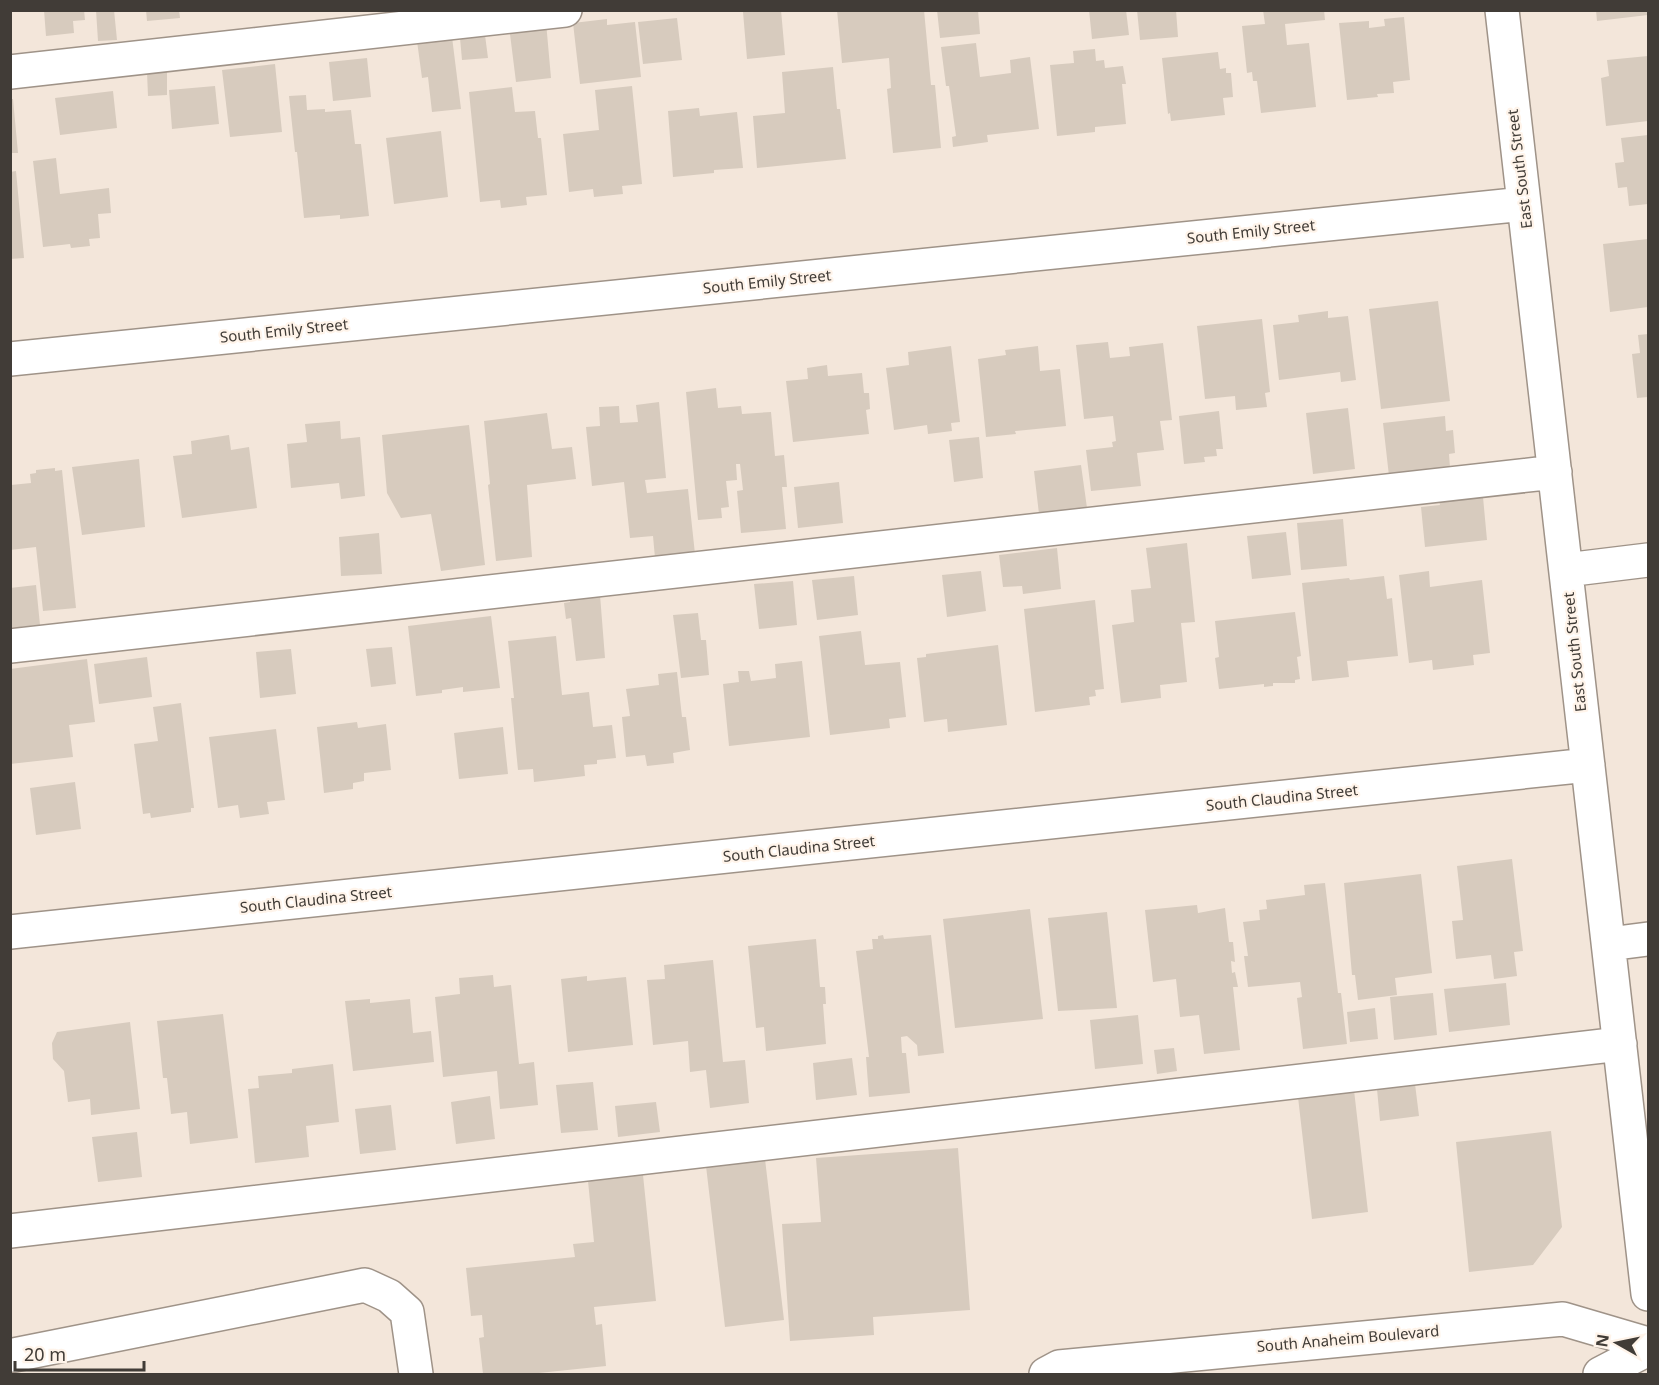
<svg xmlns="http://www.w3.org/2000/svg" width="1659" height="1385" font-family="'Noto Sans',sans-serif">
<rect width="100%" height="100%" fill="#f3e6da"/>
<path fill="#d7cbbe" d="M44,10H84L85,20L73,21L74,33L46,36Z
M96,10H114L117,40L98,41Z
M146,10H179L180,18L147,21Z
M781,10L785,55L747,59L743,12Z
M837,10H924L931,85H935L941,148L893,153L887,89L891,88L889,58L842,63Z
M937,10H978L980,34L940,38Z
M1089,10H1126L1129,35L1092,39Z
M1137,10H1176L1178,37L1140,40Z
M1263,10H1324L1325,20L1285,24L1287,45L1309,43L1316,107L1261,113L1257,81H1253L1252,72L1247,73L1242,26L1265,24Z
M1596,10H1648V15L1597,21Z
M1404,17L1410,80L1393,82L1394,93L1377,94L1378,97L1347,100L1339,23L1369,21V28L1385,26L1384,19Z
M677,18L682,60L643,64L638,22Z
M607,19V25L635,22L641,77L580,84L573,23Z
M546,22L551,78L516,82L509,26Z
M485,35L488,58L462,60L460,38Z
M452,37L461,109L432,112L428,77L422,78L417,41Z
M976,43L980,77L1011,73L1010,60L1030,57L1039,129L987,135L988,142L953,147L952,137L956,136L949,86H946L941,47Z
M1095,49L1096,61L1104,60L1105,68L1123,66L1126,84H1122L1126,124L1095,127V132L1057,136L1050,65L1074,63L1073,51Z
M1218,52L1220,69L1226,68V73H1231L1233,97L1223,98L1225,115L1171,121L1170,113L1168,114L1162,58Z
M1648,56V121L1606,126L1601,78L1609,76L1607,60Z
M367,58L371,97L333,101L329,62Z
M275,64L282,132L230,137L222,70Z
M833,67L837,109H840L846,159L757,168L753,116L785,113L782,72Z
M147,72H167V95L148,96Z
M215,86L219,124L172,129L169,90Z
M632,86L642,184L622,186L623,194L594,197L593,189L569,192L563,134L599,130L595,90Z
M512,87L515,112L535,111L538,138H541L547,195L526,197L527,205L501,208L500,200L480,202L469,92Z
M113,91L117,128L60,135L55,98Z
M306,95L307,110L325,109V112L351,110L355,144H361L369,216L340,219V215L304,218L297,152H295L289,96Z
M10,99H13L18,153H10Z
M699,108L700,116L737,112L743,168L714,170V173L673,177L668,111Z
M441,131L448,197L394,204L386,138Z
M1648,135V204L1629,206L1627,187L1618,188L1615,163L1624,162L1621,138Z
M56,158L60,194L109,188L111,213L98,214L100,238L89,239L90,246L71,248L70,244L43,247L33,161Z
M16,171L24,258L10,259V172Z
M1648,239V307L1610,312L1603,244Z
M1438,301L1450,401L1381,409L1369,309Z
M1328,311V318L1348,316L1356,380L1341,382L1340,372L1279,380L1273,325L1299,322L1298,315Z
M1262,319L1270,392L1265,393L1267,407L1236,410L1235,396L1205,399L1197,326Z
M1648,334V397L1637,398L1632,354L1640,353L1638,335Z
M1108,342L1110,358L1130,356L1129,347L1163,343L1172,420L1160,421L1164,450L1137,453L1141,486L1091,491L1086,450L1113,447L1112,442L1116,441L1113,416L1084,419L1076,345Z
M951,346L960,422L951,423L952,431L928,434L927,425L894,430L886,368L909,365L908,352Z
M1038,346L1040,371L1060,369L1066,426L1015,431L1016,434L986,437L978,359L1006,355L1005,350Z
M827,365L828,376L862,373L864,393H869L870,409L866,410L869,434L793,442L786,381L808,379L807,368Z
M716,388L718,408L741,406L742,414L771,412L775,456L784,455L787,487H782L786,529L741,533L737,491L743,490L740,464H736L737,480L726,481L729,507L721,508L722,518L698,520L686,392Z
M659,402L666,478L645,480L647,493L688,489L695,554L655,558L653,536L630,538L624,482L592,486L586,427L600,426L599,407L619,406L620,423L638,422L636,405Z
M1348,408L1355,469L1313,474L1306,413Z
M1219,411L1223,449H1216L1217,456L1204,457L1205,462L1184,464L1179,416Z
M547,413L552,449L572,447L576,479L527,485L532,557L496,561L488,485L490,484L484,421Z
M1445,416L1446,431L1453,430L1455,453L1449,454L1450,468L1389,476L1383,423Z
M340,421L341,439L360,437L365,496L341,499L339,483L291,488L287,444L307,442L305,424Z
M469,425L485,565L441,571L431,514L401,518L387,493L382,435Z
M229,435L231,450L249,447L257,508L182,518L173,456L192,454L191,441Z
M979,437L983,478L954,482L949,440Z
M139,459L145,527L82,535L72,467Z
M1081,465L1087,508L1039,514L1034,471Z
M55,468V471L62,470L76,608L43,611L36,547L10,550L11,485L31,483L30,474L36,473V470Z
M839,482L843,523L798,528L794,487Z
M1483,497L1487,540L1425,547L1421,507L1440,505L1439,501Z
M1343,519L1347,566L1301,570L1297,523Z
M1286,532L1291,575L1252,579L1247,536Z
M379,533L382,574L341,576L339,537Z
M1187,543L1195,622L1181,623L1187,682L1160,685L1161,698L1121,703L1112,625L1134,622L1131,590L1151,588L1146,548Z
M1057,548L1061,589L1023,594L1022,586L1003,587L999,555Z
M981,571L986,611L947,617L942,575Z
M1429,571L1430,587L1482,580L1490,653L1473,655L1474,665L1433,670L1432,660L1409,663L1399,575Z
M854,576L858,615L817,620L812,580Z
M1384,576L1387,599L1392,598L1398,656L1347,661L1349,677L1312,681L1302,583L1349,578L1350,580Z
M793,581L797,625L759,629L754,584Z
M36,585L40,625L10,628V588Z
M600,595L605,658L576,661L571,618L566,619L564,603L570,602V598Z
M1095,600L1104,689L1095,690L1096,696L1089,697L1090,705L1035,712L1024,609Z
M1295,612L1301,656L1297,657L1300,679L1295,680V683H1273V686L1264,687V684L1219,689L1215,658L1219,657L1215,621Z
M698,613L701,640H706L709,675L681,678L673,615Z
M491,616L500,688L463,692V687L442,690V693L416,696L408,626Z
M861,631L865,665L900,662L906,717L889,719L890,728L830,735L819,636Z
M556,636L562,695L589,692L593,727L612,725L616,758L597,760V764L584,765L585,776L534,782L533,769L518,770L511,698H514L508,641Z
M998,645L1007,725L948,732L947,719L924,722L917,658L926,657V654Z
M392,647L396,684L371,687L366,649Z
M291,649L296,694L260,698L256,652Z
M147,657L152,697L99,704L94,664Z
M87,659L95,722L69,725L73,757L10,764V669Z
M802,661L810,737L729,746L723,684L739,682L738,671H749L751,681L776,678L775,664Z
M677,672L682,717H686L690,750L673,753L674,763L647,766L645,755L626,757L622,717L630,716L626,689L659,685L658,674Z
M181,703L194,808H191V812L151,818L150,813L143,814L134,744L158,741L153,707Z
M357,722L358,728L386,724L391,770L364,773V781L353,783V789L324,793L317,727Z
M503,727L508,774L459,779L454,733Z
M276,729L285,800L267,802L269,814L240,818L238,805L218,808L209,737Z
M75,782L81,829L36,835L30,788Z
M1512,859L1523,951L1514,952L1517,976L1494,979L1491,955L1456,959L1452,921L1463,920L1457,866Z
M1421,874L1432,973L1395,978L1397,995L1358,1000L1355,975H1352L1344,883Z
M1325,883L1338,993H1341L1347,1044L1303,1049L1297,998L1302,997L1300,982L1248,987L1244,956H1248L1243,922L1260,920L1259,910L1267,909L1266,900L1305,895L1304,885Z
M1197,905L1198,913L1225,908L1229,942H1233L1235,962L1231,961L1232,973L1235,972L1238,987H1233L1240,1050L1204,1054L1199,1015L1180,1017L1176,979L1153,982L1145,910Z
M1030,909L1043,1019L955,1028L943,919Z
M1107,912L1117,1008L1058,1011L1048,918Z
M883,935L884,939L931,935L944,1053L918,1056L917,1045L907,1036L901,1037L902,1053H906L910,1093L869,1097L866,1057H869L856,951L873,949L872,939H878V936Z
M816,939L820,987H825L826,1004H823L826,1044L766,1051L764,1027L756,1028L748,946Z
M713,960L723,1062L745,1060L749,1103L710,1108L706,1070L690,1072L688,1041L653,1045L647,980L665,979L664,965Z
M493,975L494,987L511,985L519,1064L534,1062L538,1105L500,1109L497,1071L443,1077L435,997L460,994L459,978Z
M587,976V981L626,977L633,1045L568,1052L561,979Z
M1506,983L1510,1025L1449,1032L1444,989Z
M1433,993L1437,1035L1394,1040L1390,997Z
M370,999V1003L410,999L413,1033L431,1031L434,1062L353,1071L345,1001Z
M1375,1008L1378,1039L1350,1042L1347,1012Z
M223,1014L238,1138L190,1144L187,1112L171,1114L167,1078H163L157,1021Z
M1138,1015L1143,1064L1095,1069L1090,1020Z
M130,1022L140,1109L91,1115L90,1099L68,1102L64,1071L53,1059L52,1043L57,1032Z
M1174,1048L1177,1071L1157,1074L1154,1050Z
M852,1058L857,1095L816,1100L813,1063Z
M333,1064L339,1122L306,1126L309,1157L255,1163L248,1089L259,1088L258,1076L292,1073V1069Z
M593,1082L598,1130L561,1133L556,1085Z
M1415,1084L1419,1116L1380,1121L1377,1089Z
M1354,1090L1368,1212L1312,1219L1298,1097Z
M490,1096L495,1139L456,1144L451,1102Z
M656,1102L660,1132L618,1137L615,1106Z
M391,1105L396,1150L360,1154L355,1109Z
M1551,1131L1562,1227L1533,1265L1469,1272L1456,1142Z
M137,1132L142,1177L98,1182L92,1137Z
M958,1148L970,1310L873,1317L874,1335L790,1341L782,1224L821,1222L816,1158Z
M765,1159L784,1320L725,1327L706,1166Z
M643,1175L656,1301L594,1307L596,1325L602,1324L606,1366L529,1374H483L479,1338L484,1337L482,1315L471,1316L466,1268L575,1257L573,1244L594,1242L588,1181Z"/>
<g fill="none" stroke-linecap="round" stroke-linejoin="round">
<g stroke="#9f9388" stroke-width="36">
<path id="minor" d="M1502,10L1648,1294
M10,72L565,10
M10,359L1524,204
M1566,570L1648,560
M10,646L1555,472
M10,932L1588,765
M1609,944L1648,939
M10,1231L1620,1044
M14,1355L365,1285L389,1296L407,1312L416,1374"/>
</g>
<g stroke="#9f9388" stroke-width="36">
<path id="major" d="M1046,1374L1059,1367L1563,1319L1648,1344
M1600,1374L1648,1349"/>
</g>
<use href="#minor" stroke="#fff" stroke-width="33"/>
<use href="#major" stroke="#fff" stroke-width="33"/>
</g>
<g text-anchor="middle" stroke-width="4.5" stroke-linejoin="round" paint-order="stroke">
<g font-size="15" fill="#413c37" stroke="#fff4ea">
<text transform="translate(1520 169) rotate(-97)" y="5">East South Street</text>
<text transform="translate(1251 232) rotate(-6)" y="5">South Emily Street</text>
<text transform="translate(767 282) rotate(-6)" y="5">South Emily Street</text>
<text transform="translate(284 331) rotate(-6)" y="5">South Emily Street</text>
<text transform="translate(1575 652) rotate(-96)" y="5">East South Street</text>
<text transform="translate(1282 798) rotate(-6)" y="5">South Claudina Street</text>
<text transform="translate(799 849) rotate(-6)" y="5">South Claudina Street</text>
<text transform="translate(316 900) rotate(-6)" y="5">South Claudina Street</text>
<text transform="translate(1348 1339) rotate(-5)" y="5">South Anaheim Boulevard</text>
</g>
</g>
<rect width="1659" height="1385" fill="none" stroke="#413c37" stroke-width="24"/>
<g transform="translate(1617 1343) rotate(279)" stroke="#fff4ea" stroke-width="4.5" paint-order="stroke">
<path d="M0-4.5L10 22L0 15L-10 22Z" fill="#413c37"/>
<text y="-9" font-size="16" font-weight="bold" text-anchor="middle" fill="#413c37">N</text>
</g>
<path d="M15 1361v9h129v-9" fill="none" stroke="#413c37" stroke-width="3"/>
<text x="24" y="1361" font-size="18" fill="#413c37" stroke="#fff4ea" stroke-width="4.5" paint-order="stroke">20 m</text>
</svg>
